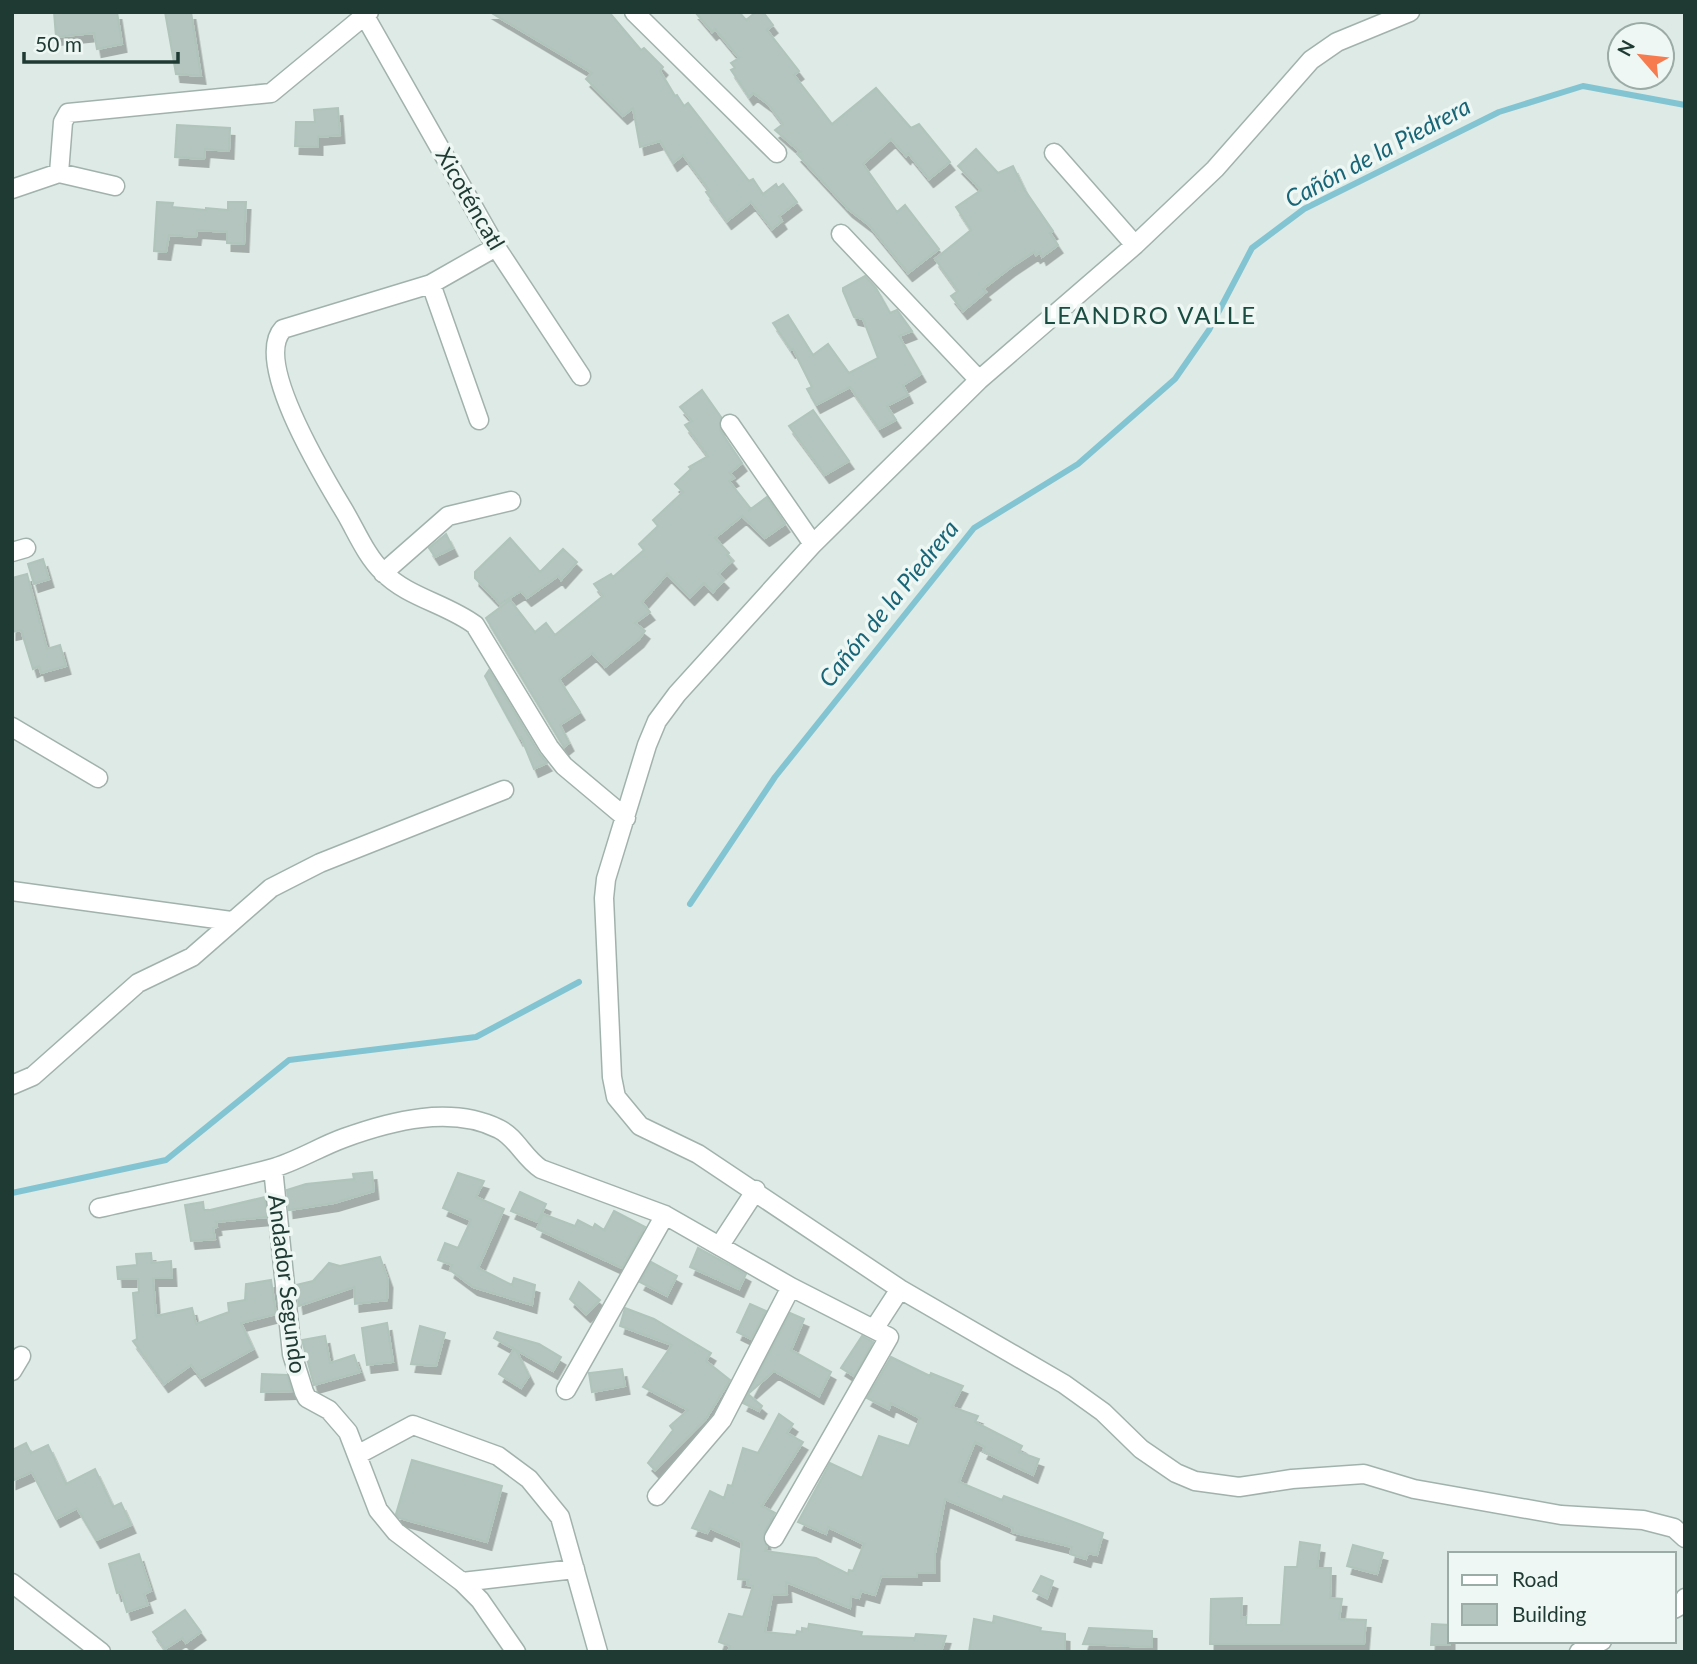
<svg xmlns="http://www.w3.org/2000/svg" width="1697" height="1664" font-family="Lato,sans-serif">
<defs>
<filter id="shadow"><feDropShadow dx="4.5" dy="8" stdDeviation="0" flood-color="#0004"/></filter>
</defs>
<rect width="100%" height="100%" fill="#deeae5"/>
<g fill="none" stroke-linecap="round" stroke-linejoin="round">
<path stroke="#83c4d2" stroke-width="6" d="M690,904L775,777L974,528L1078,464L1175,379L1209,330L1252,248L1304,209L1499,112L1583,86L1685,105
M12,1193L166,1160L289,1060L476,1037L579,982"/>
</g>
<path fill="#b3c5be" stroke="#b0c4bc" stroke-width="2" filter="url(#shadow)" d="M54,12H117L122,44L97,49L94,33L56,37Z
M165,12H191L201,76L176,74Z
M490,12H609L641,50L644,48L663,67L660,71L675,96L677,95L684,106L688,103L749,181L753,179L763,194L776,184L778,188L783,184L797,202L779,216L782,221L772,229L751,202L727,221L706,192L709,190L683,155L673,163L660,141L640,147L633,108L623,116L586,79L592,73Z
M695,12H739L746,20L756,12H763L773,25L767,30L799,71L794,75L832,124L876,88L911,128L919,124L950,162L929,179L908,153L906,156L891,139L863,164L897,212L905,205L939,249L908,273L869,225L848,209L797,154L800,152L775,130L783,124L768,104L753,93L749,97L731,70L735,68L731,63L739,58L715,29L712,32Z
M338,108L340,135L318,137V147L295,146L296,122H315L314,110Z
M177,125L230,128L229,151L205,149L204,159L175,157Z
M976,149L998,173L1013,166L1024,189L1053,231L1050,233L1058,245L1042,257L1040,252L1036,255L1034,252L1010,268L983,289L986,292L963,311L951,296L958,291L935,259L971,230L956,207L981,190L958,166Z
M157,202L173,203L172,207L206,210V208L228,210V202H246L244,244L227,243V232L197,230L196,237L169,235L166,252L154,251Z
M865,276L876,288L890,313L897,310L912,331L899,336L921,374L903,385L908,395L887,406L896,420L879,429L850,387L816,405L807,389L812,387L793,349L791,350L773,323L788,315L813,355L828,344L849,373L878,358L863,319L854,317L843,291V288Z
M702,390L721,417L720,430L742,463L730,473L734,478L729,481L751,509L748,511L767,497L785,524L765,538L742,516L715,538L729,553L727,555L732,561L718,574L724,580L713,592L704,583L690,597L667,574L642,602L650,612L635,623L645,631L639,639L605,667L592,653L559,679L580,712L560,725L569,743L564,747L486,618L510,600L535,632L546,623L555,635L603,596L594,584L611,574L613,577L644,550L639,544L658,526L653,520L683,492L675,484L691,469L689,467L708,456L685,425L692,421L680,407Z
M813,410L849,461L825,475L789,426Z
M446,534L453,548L435,557L429,548Z
M510,538L540,572L563,549L577,562L561,580L558,576L527,598L521,591L500,604L475,578V572Z
M43,559L49,579L34,584L28,564Z
M27,574L47,649L60,645L66,666L41,673L39,666L33,669L21,630L12,632V578Z
M489,670L539,753L547,763L534,769L521,737L519,738L485,676Z
M372,1172L374,1191L334,1203L289,1210L287,1190L306,1184L354,1179L353,1174Z
M458,1173L484,1181L476,1197L504,1209L478,1268L512,1285L514,1278L535,1285L532,1305L473,1287L450,1270L452,1265L438,1260L445,1243L458,1248L471,1220L443,1208Z
M520,1192L546,1204L538,1222L511,1211Z
M265,1197L267,1217L216,1222L217,1227L213,1228L215,1239L191,1241L185,1205L203,1202L204,1210H210Z
M614,1211L645,1227L622,1268L537,1229L543,1214L575,1226L578,1220L593,1228L595,1224L604,1230Z
M698,1248L746,1274L739,1289L690,1267Z
M151,1253L152,1263L171,1261L172,1278H153L156,1316L192,1308L196,1324L229,1312L228,1303L245,1300L246,1284L271,1280L276,1314L241,1323L253,1349L201,1378L191,1365L164,1384L133,1341L137,1339L133,1293L139,1292L138,1279H118L117,1267L137,1265L136,1254Z
M380,1257L388,1280L387,1300L355,1304L354,1287L299,1306L296,1285L313,1281L329,1263L340,1266Z
M651,1262L677,1276L667,1296L640,1282Z
M579,1282L600,1300L586,1314L570,1299Z
M750,1304L766,1311L751,1339L737,1332Z
M625,1308L654,1319L711,1353L706,1361L730,1380L706,1419L655,1470L648,1463L673,1430L670,1426L688,1410L643,1387L672,1345L620,1326Z
M790,1313L804,1319L791,1350L831,1372L819,1396L774,1371L748,1394L762,1406L759,1411L743,1403Z
M387,1323L393,1362L367,1365L362,1328Z
M420,1326L445,1333L436,1366L411,1364Z
M497,1332L539,1344L561,1357L553,1371L516,1350L529,1376L521,1388L499,1374L514,1349L494,1338Z
M325,1336L330,1363L354,1355L360,1372L314,1385L302,1340Z
M862,1336L873,1342L854,1376L841,1368Z
M891,1357L930,1376L931,1373L963,1386L952,1407L978,1416L975,1422L1022,1446L1019,1452L1039,1459L1033,1475L983,1451L985,1447L975,1442L959,1482L1002,1500L1004,1496L1103,1533L1097,1555L1088,1553L1086,1559L1070,1554L1072,1547L1012,1532L1013,1528L945,1499L935,1553V1573H917V1577L881,1576L875,1595L861,1591L859,1598L851,1596L850,1608L786,1582L787,1594L772,1595L765,1632L796,1635L797,1631L802,1632V1628L808,1629L809,1624L862,1632L861,1636L914,1638V1641L916,1634L946,1636L941,1652H728L730,1646L719,1642L729,1614L743,1617L753,1586L747,1585L748,1580L738,1579L742,1542L710,1528L707,1533L692,1528L710,1491L724,1498L728,1485L732,1486L743,1448L758,1453L779,1414L793,1424L787,1433L803,1442L762,1506L775,1513L764,1533L767,1547L765,1551L816,1558L848,1574L849,1570L853,1571L864,1544L828,1527L826,1534L798,1522L830,1463L862,1478L879,1436L909,1446L920,1418L891,1403L889,1409L867,1398Z
M622,1369L625,1386L592,1392L589,1373Z
M262,1374L287,1375L292,1391L261,1392Z
M26,1443L31,1453L48,1445L66,1484L95,1469L113,1507L121,1503L131,1525L96,1540L77,1508L56,1519L32,1472L12,1481V1450Z
M412,1460L502,1486L487,1542L399,1518L396,1514Z
M1300,1542L1320,1545L1317,1568H1331L1330,1598L1342,1599L1339,1619L1366,1620L1364,1644H1210L1211,1599L1242,1598L1241,1618L1246,1617V1625H1281L1285,1567H1297Z
M1353,1545L1383,1553L1377,1574L1347,1566Z
M139,1554L151,1591L144,1594L148,1605L127,1612L121,1592L117,1593L109,1564Z
M1041,1576L1053,1581L1047,1598L1033,1591Z
M185,1610L201,1632L186,1643L182,1638L165,1649L153,1632Z
M994,1616L1041,1628L1040,1631L1065,1634V1652H969L974,1619L993,1623Z
M1432,1624L1450,1625V1645H1431Z
M1089,1628L1152,1631V1647L1083,1644Z"/>
<g fill="none" stroke-linecap="round" stroke-linejoin="round">
<g stroke="#a1b2ac" stroke-width="21">
<path id="street" d="M634,12L777,153
M1410,12L1337,42L1311,60L1215,169L1135,245L979,380L813,544L677,694L657,721L647,745L606,879L604,898L612,1077L616,1097L640,1126L698,1154L900,1289L1064,1384L1103,1412L1141,1449L1176,1473L1195,1481L1239,1487L1292,1479L1364,1474L1414,1489L1561,1515L1643,1520L1674,1528L1685,1538
M366,18L496,247L581,376
M1054,153L1135,245
M59,173L63,122L68,113L271,93L369,12
M12,189L59,173L115,186
M841,234L979,380
M496,247L431,284L283,329C252,362 327,482 346,514C357,533 367,557 383,572C407,597 447,604 475,625L549,747L564,766L626,818
M431,284L479,420
M730,424L813,544
M12,552L26,548
M383,573L448,516L511,501
M12,727L98,778
M12,891L231,921
M12,1085L33,1076L138,983L192,957L271,888L320,863L504,790
M273,1168L292,1354L304,1392L307,1398L329,1410L348,1432L378,1510L396,1532L462,1582L480,1600L516,1652
M99,1208C156,1195 214,1184 270,1169C296,1162 319,1147 344,1138C391,1121 451,1105 499,1129C516,1137 524,1158 541,1169L665,1215L791,1287L889,1337L774,1538
M720,1245L756,1190
M874,1329L900,1289
M12,1371L21,1356
M566,1390L665,1215
M359,1454L413,1425L498,1456L529,1479L560,1517L598,1652
M657,1496L722,1420L791,1287
M462,1582L575,1569
M12,1583L101,1652
M1674,1609L1683,1604L1685,1598
M1579,1652L1602,1641"/>
</g>
<use href="#street" stroke="#fff" stroke-width="18"/>
</g>
<g text-anchor="middle" stroke-width="7" stroke-linejoin="round" paint-order="stroke">
<g font-size="23" fill="#1f3a33" stroke="#eef7f3">
<text transform="translate(470 199) rotate(60)" y="8">Xicoténcatl</text>
<text transform="translate(287 1284) rotate(83)" y="8">Andador Segundo</text>
</g>
<g font-size="24" font-style="italic" fill="#186577" stroke="#eef7f3">
<text transform="translate(1378 153) rotate(-28)" y="8">Cañón de la Piedrera</text>
<text transform="translate(889 604) rotate(-51)" y="8">Cañón de la Piedrera</text>
</g>
<g font-size="24" letter-spacing="2" fill="#1b4c41" stroke="#eef7f3">
<text x="1150" y="324">LEANDRO VALLE</text>
</g>
</g>
<rect width="1697" height="1664" fill="none" stroke="#1f3a33" stroke-width="28"/>
<rect x="1448" y="1552" width="228" height="91" fill="#eef7f3" stroke="#9baba6" stroke-width="2"/>
<rect x="1462" y="1575" width="35" height="10" fill="#ffffff" stroke="#9baba6" stroke-width="2"/>
<text x="1512" y="1587" font-size="21" fill="#1f3a33">Road</text>
<rect x="1462" y="1604" width="35" height="21" fill="#b3c5be" stroke="#9baba6" stroke-width="2"/>
<text x="1512" y="1622" font-size="21" fill="#1f3a33">Building</text>
<g transform="translate(1641 56) rotate(298)"><circle r="33" fill="#eef7f3" stroke="#9baba6" stroke-width="2"/>
<path d="M0-5L12 26L0 18L-12 26Z" fill="#f67c50"/>
<text y="-10" font-size="19" font-weight="bold" text-anchor="middle" fill="#1f3a33">N</text>
</g>
<path d="M24 52v10h154v-10" fill="none" stroke="#1f3a33" stroke-width="3.5"/>
<text x="35" y="52" font-size="21" fill="#1f3a33" stroke="#eef7f3" stroke-width="5" paint-order="stroke">50 m</text>
</svg>
